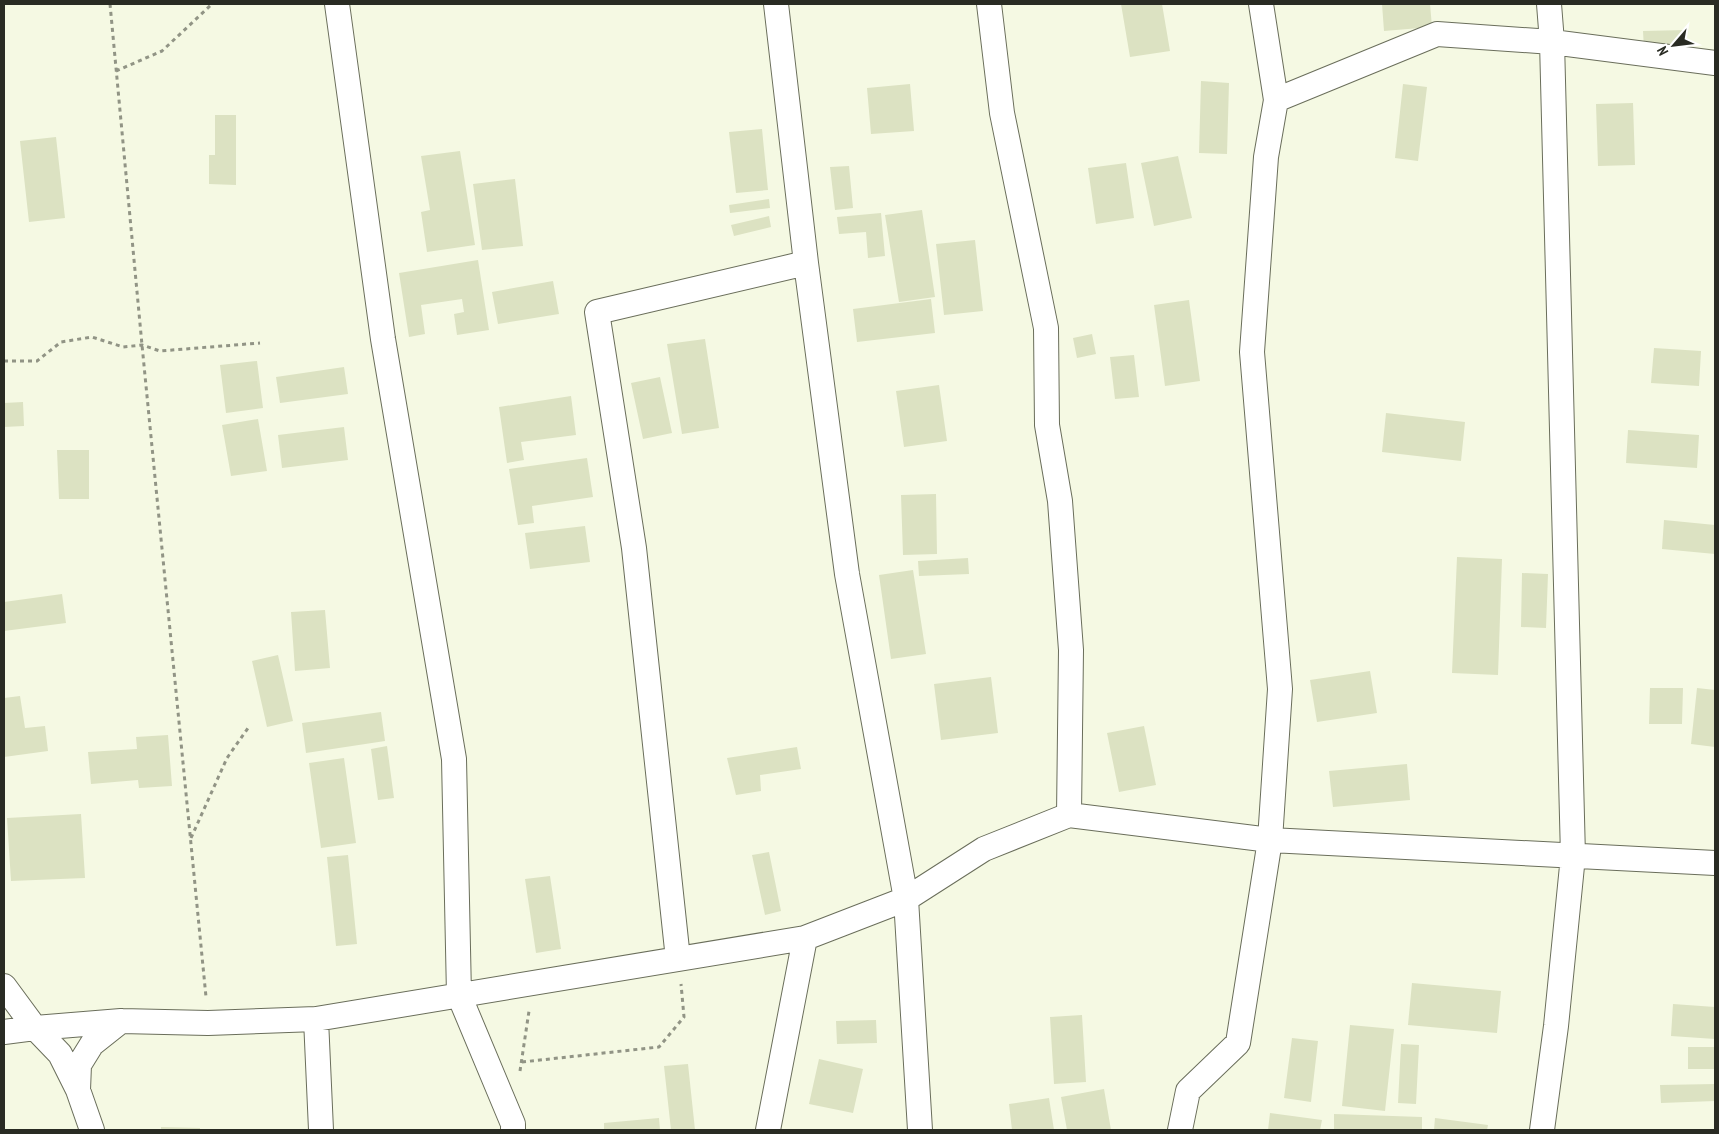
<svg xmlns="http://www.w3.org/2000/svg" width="1719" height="1134" font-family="'PT Sans Narrow',sans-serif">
<rect width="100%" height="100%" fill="#f5f9e3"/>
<path fill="#dce2c2" d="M1121,4H1162L1170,51L1130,57Z
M1382,4H1430L1432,27L1384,31Z
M1686,30V48L1644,49L1643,31Z
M1201,81L1229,83L1227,154L1199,153Z
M910,84L914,131L871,134L867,88Z
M1403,84L1427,87L1418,161L1395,158Z
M1633,103L1635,165L1598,166L1596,104Z
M215,115H236V185L209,184V155H215Z
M762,129L768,190L736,193L729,132Z
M56,137L65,218L29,222L20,141Z
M460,151L475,245L427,252L421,212L430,210L421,156Z
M1178,156L1192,218L1154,226L1141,163Z
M1126,163L1134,218L1096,224L1088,168Z
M849,166L853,208L835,210L830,167Z
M515,179L523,246L482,250L473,184Z
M769,199L770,208L730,213L729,205Z
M922,210L935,297L899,302L885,215Z
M881,213L885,256L868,258L866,232L839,234L837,217Z
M769,216L771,227L734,236L731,225Z
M975,240L983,311L944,315L936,244Z
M478,260L489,330L457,335L454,314L464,312L462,299L421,305L425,334L409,337L399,273Z
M553,281L559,314L498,324L492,292Z
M931,299L935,333L857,342L853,309Z
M1189,300L1200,381L1165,386L1154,305Z
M1092,334L1096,354L1077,358L1073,338Z
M705,339L719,428L682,434L667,344Z
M1654,348L1701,351L1699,386L1651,383Z
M1134,355L1139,397L1115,399L1110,357Z
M257,361L263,408L226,413L220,365Z
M344,367L348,394L280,403L276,377Z
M660,377L672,433L643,439L631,383Z
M939,385L947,441L904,447L896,391Z
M571,396L576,435L521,442L524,460L507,463L499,407Z
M23,402L24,426L4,427V403Z
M1386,413L1465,422L1461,461L1382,452Z
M258,419L267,471L231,476L222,425Z
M344,427L348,460L282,468L278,435Z
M1628,430L1699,435L1697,468L1626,463Z
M57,450H89V499H59Z
M587,458L593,497L532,506L534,523L518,525L509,469Z
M936,494L937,554L903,555L901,495Z
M1664,520L1715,525V554L1662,549Z
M585,526L590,562L530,569L525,533Z
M1457,557L1502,559L1498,675L1452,673Z
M968,558L969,574L919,576L918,561Z
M913,570L926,654L891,659L879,575Z
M1522,573L1548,574L1546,628L1521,627Z
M62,594L66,623L4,631V602Z
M325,610L330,668L295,671L291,612Z
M278,655L293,721L267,727L252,661Z
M1370,671L1377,713L1317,722L1310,680Z
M991,677L998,733L941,740L934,684Z
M1650,688H1683L1682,724H1649Z
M1697,688L1715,690V747L1691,744Z
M20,696L25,728L45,726L48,751L4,757V698Z
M381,712L385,741L306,753L302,723Z
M1144,726L1156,785L1119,792L1107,733Z
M168,735L172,786L139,788L138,780L91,784L88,752L137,749L136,737Z
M387,746L394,798L378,800L371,749Z
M797,747L801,769L760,775L761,791L736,795L727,758Z
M344,758L356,843L321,848L309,763Z
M1407,764L1410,800L1333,807L1329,771Z
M81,814L85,878L11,881L7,818Z
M769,852L781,911L765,915L752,855Z
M348,855L357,944L336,946L327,857Z
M550,876L561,949L536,953L525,879Z
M1412,983L1501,991L1497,1033L1408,1025Z
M1673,1004L1715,1007V1039L1671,1036Z
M1082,1015L1086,1082L1054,1084L1050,1017Z
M876,1020L877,1043L837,1044L836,1021Z
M1350,1025L1394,1029L1385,1111L1342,1106Z
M1292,1038L1318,1041L1311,1102L1284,1098Z
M1401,1044L1419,1045L1416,1104L1398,1103Z
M1688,1047H1715V1069H1688Z
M819,1059L863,1069L853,1113L809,1104Z
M688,1064L695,1130H671L664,1066Z
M1715,1084V1101L1661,1103L1660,1085Z
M1104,1089L1111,1130H1067L1061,1097Z
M1049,1098L1054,1130H1012L1009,1104Z
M1270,1113L1322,1120L1320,1130H1268Z
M1334,1114L1422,1117V1130H1334Z
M659,1118L660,1130H604V1123Z
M1435,1118L1488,1125L1487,1130H1434Z
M161,1127L200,1128V1130H161Z"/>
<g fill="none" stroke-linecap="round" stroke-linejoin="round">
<g stroke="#6a6e5b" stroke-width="26">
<path id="street" d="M337,4L383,339L454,759L459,995L513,1124V1130
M776,4L806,263L847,574L906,899L920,1130
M989,4L1002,113L1046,328L1047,425L1060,501L1071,650L1069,815
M1276,100L1437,34L1552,42L1715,63
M678,959L634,548L597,312L806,263
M4,986L35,1028
M316,1019L321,1130
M4,1032L35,1028
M78,1090L79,1065L92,1044L121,1021
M92,1130L78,1090L60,1054L35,1028L121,1021L208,1023L316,1019L805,938L906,899L984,849L1069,815L1270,840L1715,863
M768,1130L805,938
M1180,1130L1188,1091L1238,1043L1270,840L1280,689L1252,352L1266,157L1276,100L1261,4
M1542,1130L1556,1026L1573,856L1552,42L1549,4"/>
</g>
<path stroke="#919485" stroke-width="3" stroke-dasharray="4 4" stroke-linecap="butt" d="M110,4L142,345L206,997
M116,71L162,51L212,4
M4,361H37L61,342L92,337L123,347L142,345L160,351L260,343
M191,838L227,758L248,728
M522,1062L659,1047L684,1017L681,984
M520,1071L529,1011"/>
<use href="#street" stroke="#fff" stroke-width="24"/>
</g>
<rect width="1719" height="1134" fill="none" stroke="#292b23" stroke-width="10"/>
<g transform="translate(1674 45) rotate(242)" stroke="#ffffff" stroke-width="4" paint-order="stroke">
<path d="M0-4L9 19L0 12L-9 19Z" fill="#292b23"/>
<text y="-8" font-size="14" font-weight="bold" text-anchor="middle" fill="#292b23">N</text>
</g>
</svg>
